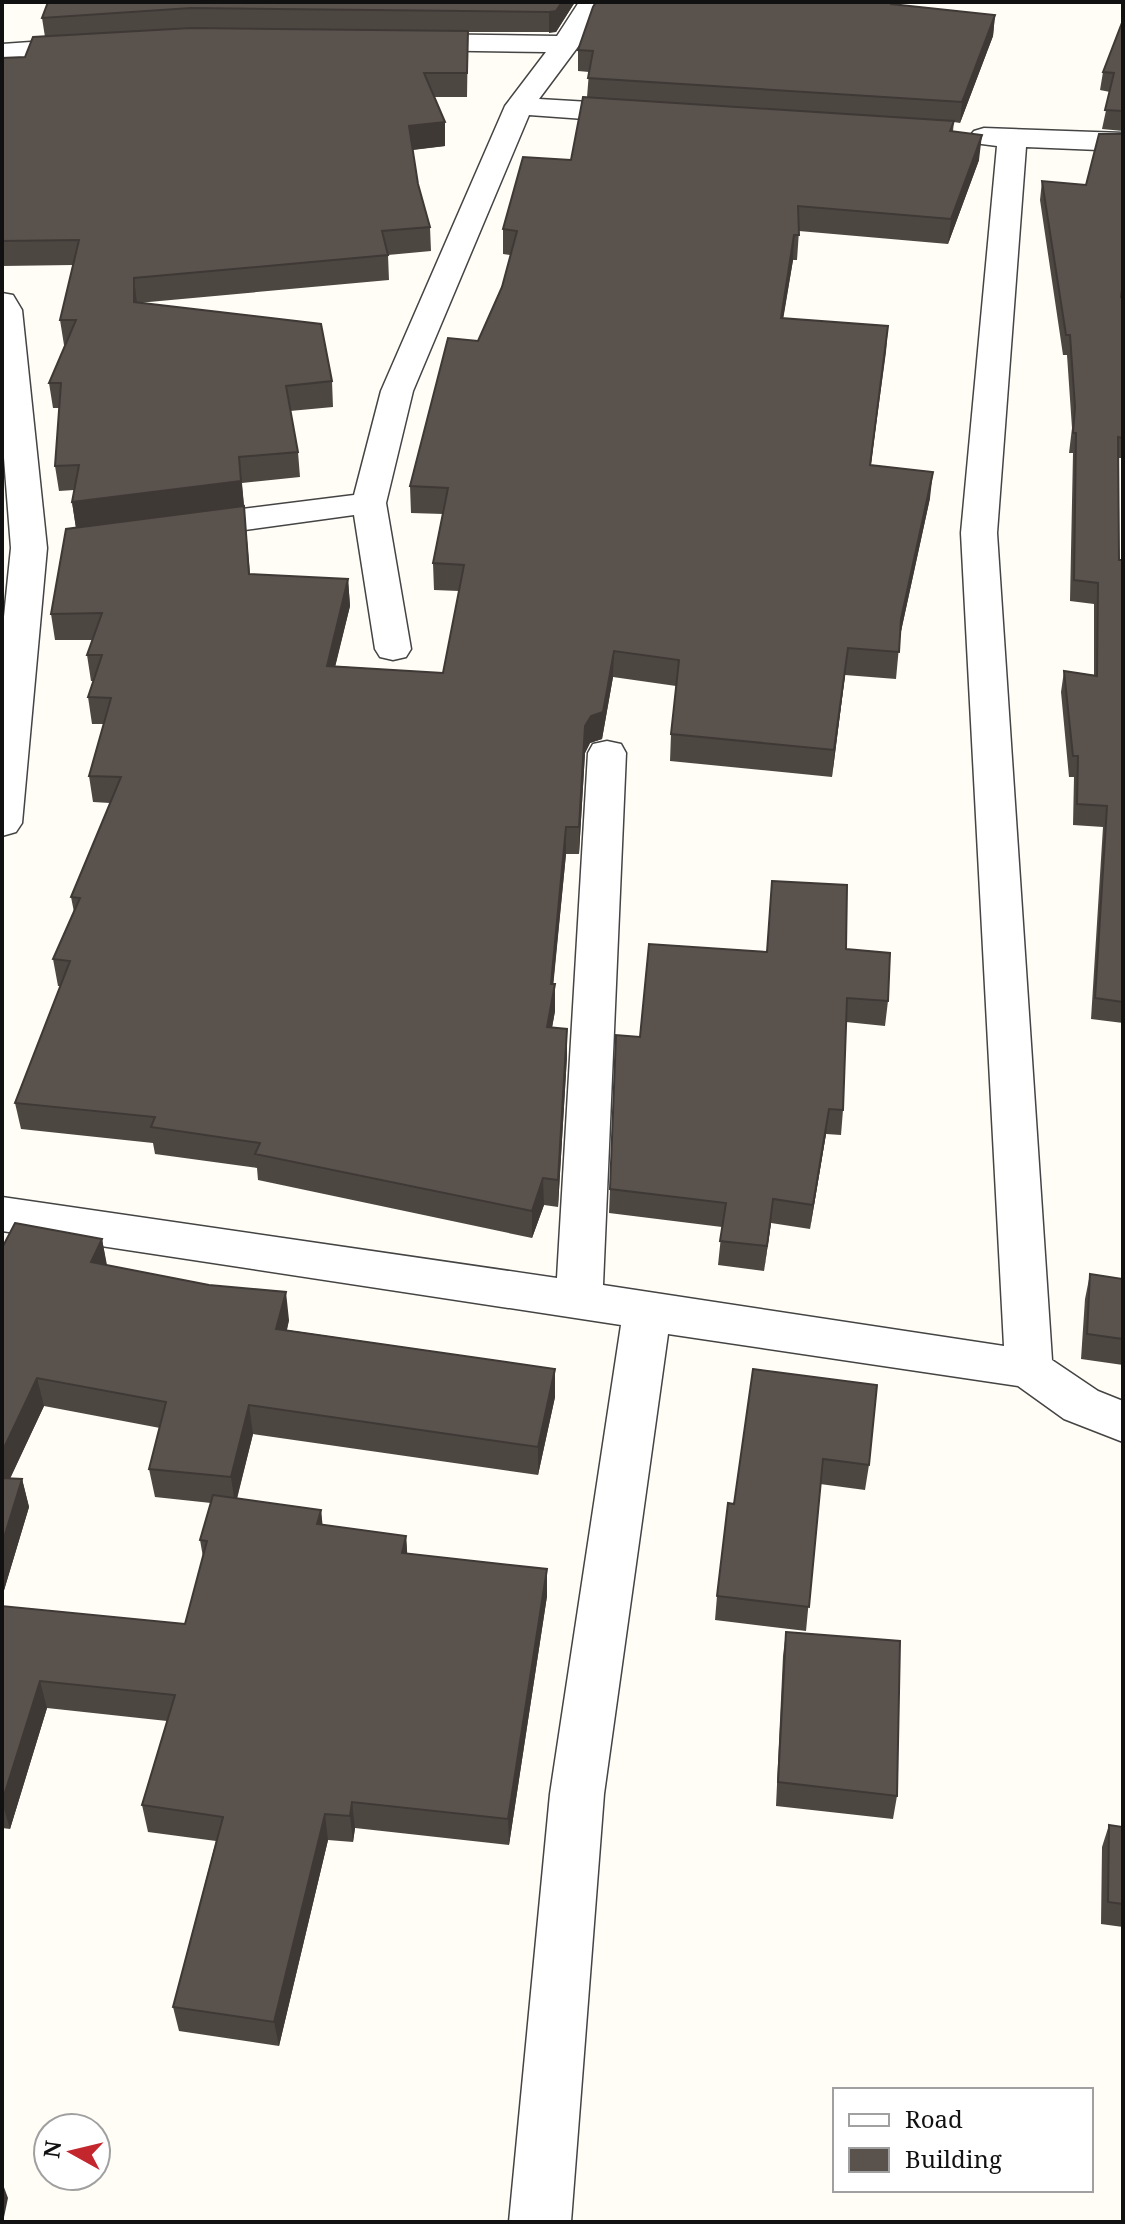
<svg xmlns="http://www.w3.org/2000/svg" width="1125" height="2224" font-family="'Noto Serif',serif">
<rect width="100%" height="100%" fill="#fffdf5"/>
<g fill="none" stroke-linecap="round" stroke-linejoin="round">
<g stroke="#444" stroke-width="3">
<path id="minor" d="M579,2H605L580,44L539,99L640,105L650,108L654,114L650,120L640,123L529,115L413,391L386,503L411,649L406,657L393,660L380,657L375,649L354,515L186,538L174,534L168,527L174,520L186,516L354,495L381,391L505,106L546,52L409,50L399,48L395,42L399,36L409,34L557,36Z
M88,38L98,40L102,46L98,52L2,60V44Z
M984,128L1123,133V151L1026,147L997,533L1052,1360L1098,1391L1123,1401V1442L1064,1419L1018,1386L668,1334L604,1794L571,2222H509L550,1794L621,1325L2,1231V1197L557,1278L588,753L593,744L607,741L621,744L626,753L603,1285L1004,1346L961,533L997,146L974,143L969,137L974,131Z
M2,293L13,295L22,310L47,548L22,823L16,832L2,836V636L11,548L2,432Z"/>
</g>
<use href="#minor" fill="#fff" fill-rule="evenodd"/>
</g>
<path fill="#4d4742" d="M48,2H575L556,32H468L467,97H434L445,122V146L413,150L418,184L430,227L431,251L388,255L389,280L138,303L332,381L333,407L290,411L298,452L300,477L242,483L250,574L348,579L350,606L335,666L443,673L459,591L434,590L433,563L443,514L411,513L410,486L478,341L502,287L511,255L503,254V229L571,160L587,97L589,72L578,71V50L596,2H894V4L995,15L993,36L960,123L954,122L953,131L979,160L948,244L799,231L797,260H793L783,318L888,326L871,465L930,498L900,636L896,679L845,675L832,777L670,761L671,734L676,686L613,677L602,739L590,743L585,753L579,854H566L553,984L555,1011L552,1028L567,1056L558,1207L544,1205L532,1238L258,1180L257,1168L155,1154L153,1143L21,1129L15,1103L60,986H58L53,959L74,912L71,897L110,803L93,802L89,776L104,724H92L88,697L93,681H91L87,655L92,640H55L51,614L76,528L72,502L74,490L59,491L55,466L59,408H53L49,383L65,345H64L60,320L73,265L2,266V58L25,57L45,37L42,18Z
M1123,20V131L1102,129L1110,92L1100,90L1103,72Z
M1042,181L1121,297H1123V458H1118L1119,560H1123V1023L1091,1019L1103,827L1073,825L1074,777H1069L1061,692L1064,671L1094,675V604L1070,601L1073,453H1069L1072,428L1067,355H1063L1040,200Z
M846,949L888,1001L885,1026L846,1022L843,1110L841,1135L826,1134L810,1229L771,1223L764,1271L718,1265L722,1227L609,1213L610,1189L640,1037L767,952Z
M102,1239L107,1265L289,1320L287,1330L555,1369V1397L538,1475L253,1434L237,1499L321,1510L322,1525L406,1536L407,1553L547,1596L509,1845L355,1828L353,1842L328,1840L279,2046L179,2031L173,2007L216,1841L148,1832L142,1805L167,1721L47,1708L10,1829L2,1828V1606L185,1624L203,1557L200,1540L211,1503L155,1497L149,1469L160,1428L44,1406L10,1478L22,1479L29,1507L2,1597V1248Z
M1090,1274L1123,1279V1365L1081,1359L1085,1299Z
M753,1369L869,1465L865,1490L820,1484L806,1631L715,1620L717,1596L734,1504Z
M786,1632L897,1796L893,1819L776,1806L783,1656Z
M1109,1825L1123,1827V1927L1101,1924L1102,1847Z"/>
<path fill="#3f3936" d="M562,2H575L556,32L549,33V12Z
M995,15L993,36L960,123L962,102Z
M445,122V146L410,150L409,126Z
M982,135L979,160L948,244L951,219Z
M794,235L793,260L779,344L781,318Z
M134,278L137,303L134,302Z
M888,326L886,352L867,491L870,465Z
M239,457L244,506L76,528L72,502Z
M933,472L930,498L898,645L901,619Z
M348,579L350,606L329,692L327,666Z
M848,648L845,675L832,777L834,750Z
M614,651L613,677L602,739L590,743L585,753L579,854V827L585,726Z
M566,827V854L552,998L555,984V1011L547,1054V1027Z
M567,1029V1056L558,1207V1180Z
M829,1109L826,1134L810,1229L813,1205Z
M543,1178L544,1205L532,1238V1211Z
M773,1199L771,1223L764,1271L767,1246Z
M102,1239L107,1268L91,1262Z
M286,1292L289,1320L280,1357L276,1329Z
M555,1369V1397L538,1475V1447Z
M37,1378L44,1406L2,1496V1452Z
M249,1405L253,1434L235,1505L231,1477Z
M22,1479L29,1507L2,1597V1544Z
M321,1510L324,1538L317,1524Z
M406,1536L408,1564L402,1553Z
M547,1569V1596L509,1845L508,1819Z
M40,1681L47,1708L10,1829L2,1802Z
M352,1802L355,1828L353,1842L350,1816Z
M325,1814L328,1840L279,2046L274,2022Z
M2,2182L8,2198L3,2222H2Z"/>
<path fill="#5a524d" stroke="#3f3936" stroke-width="2" d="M48,2H562L556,11L549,12L191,8L42,18Z
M596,2H891V4L995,15L962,102L588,78L593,51L578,50L593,7Z
M1123,20V111L1105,110L1114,73L1103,72Z
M191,28L468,31L467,73H424L445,122L409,126L418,184L430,227L382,231L388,255L134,278V302L321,324L332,381L286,386L298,452L239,457L241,481L72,502L79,465L55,466L61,383H49L76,320H60L79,240L2,241V58L25,57L33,37Z
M583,97L954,121L950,131L982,135L951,219L798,206L799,235H794L781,318L888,326L870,465L933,472L901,619L899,652L848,648L834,750L671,734L679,660L614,651L603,712L591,716L585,726L579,827H566L551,984H555L547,1027L567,1029L558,1180L543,1178L532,1211L255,1154L260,1143L151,1127L155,1117L15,1103L70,961L53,959L80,898L71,897L121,777L89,776L111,698L88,697L102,655H87L102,613L51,614L66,529L244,506L249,574L348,579L327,666L443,673L464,565L433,563L448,488L410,486L448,338L478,341L502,287L517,231L503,229L523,157L571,160Z
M1099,134H1123V283L1121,297H1123V438L1118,437L1119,560H1123V1002L1095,998L1107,806L1077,804L1078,756H1073L1064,671L1097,676L1098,583L1074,580L1076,433H1073L1075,407L1070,335H1066L1042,181L1086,185Z
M772,881L847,885L846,949L890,953L888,1001L847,998L843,1110L829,1109L813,1205L773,1199L767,1246L720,1241L726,1203L610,1189L616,1035L640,1037L649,944L767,952Z
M15,1223L102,1239L91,1262L209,1285L286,1292L276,1329L555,1369L538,1447L249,1405L231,1477L149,1469L166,1402L37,1378L2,1452V1248Z
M1090,1274L1123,1279V1339L1087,1334Z
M753,1369L877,1385L869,1465L823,1459L809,1607L717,1596L728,1503L734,1504Z
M2,1478L22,1479L2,1544Z
M213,1495L321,1510L317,1524L406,1536L402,1553L547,1569L508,1819L352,1802L350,1816L325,1814L274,2022L173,2007L223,1817L142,1805L175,1695L40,1681L2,1802V1606L185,1624L207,1541L200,1540Z
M786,1632L900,1641L897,1796L778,1782Z
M1109,1825L1123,1827V1904L1108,1902Z"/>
<rect width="1125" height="2224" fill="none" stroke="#111111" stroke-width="8"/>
<rect x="833" y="2088" width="260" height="104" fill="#ffffff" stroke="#a0a0a0" stroke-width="2"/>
<rect x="849" y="2114" width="40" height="12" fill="#ffffff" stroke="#a0a0a0" stroke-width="2"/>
<text x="905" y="2128" font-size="24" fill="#111111">Road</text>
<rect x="849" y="2148" width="40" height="24" fill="#5a524d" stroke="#a0a0a0" stroke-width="2"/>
<text x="905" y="2168" font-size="24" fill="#111111">Building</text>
<g transform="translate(72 2152) rotate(278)"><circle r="38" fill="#ffffff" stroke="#a0a0a0" stroke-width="2"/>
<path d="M0-6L14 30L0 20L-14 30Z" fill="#c4262e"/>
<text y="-12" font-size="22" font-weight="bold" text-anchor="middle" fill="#111111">N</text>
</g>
</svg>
